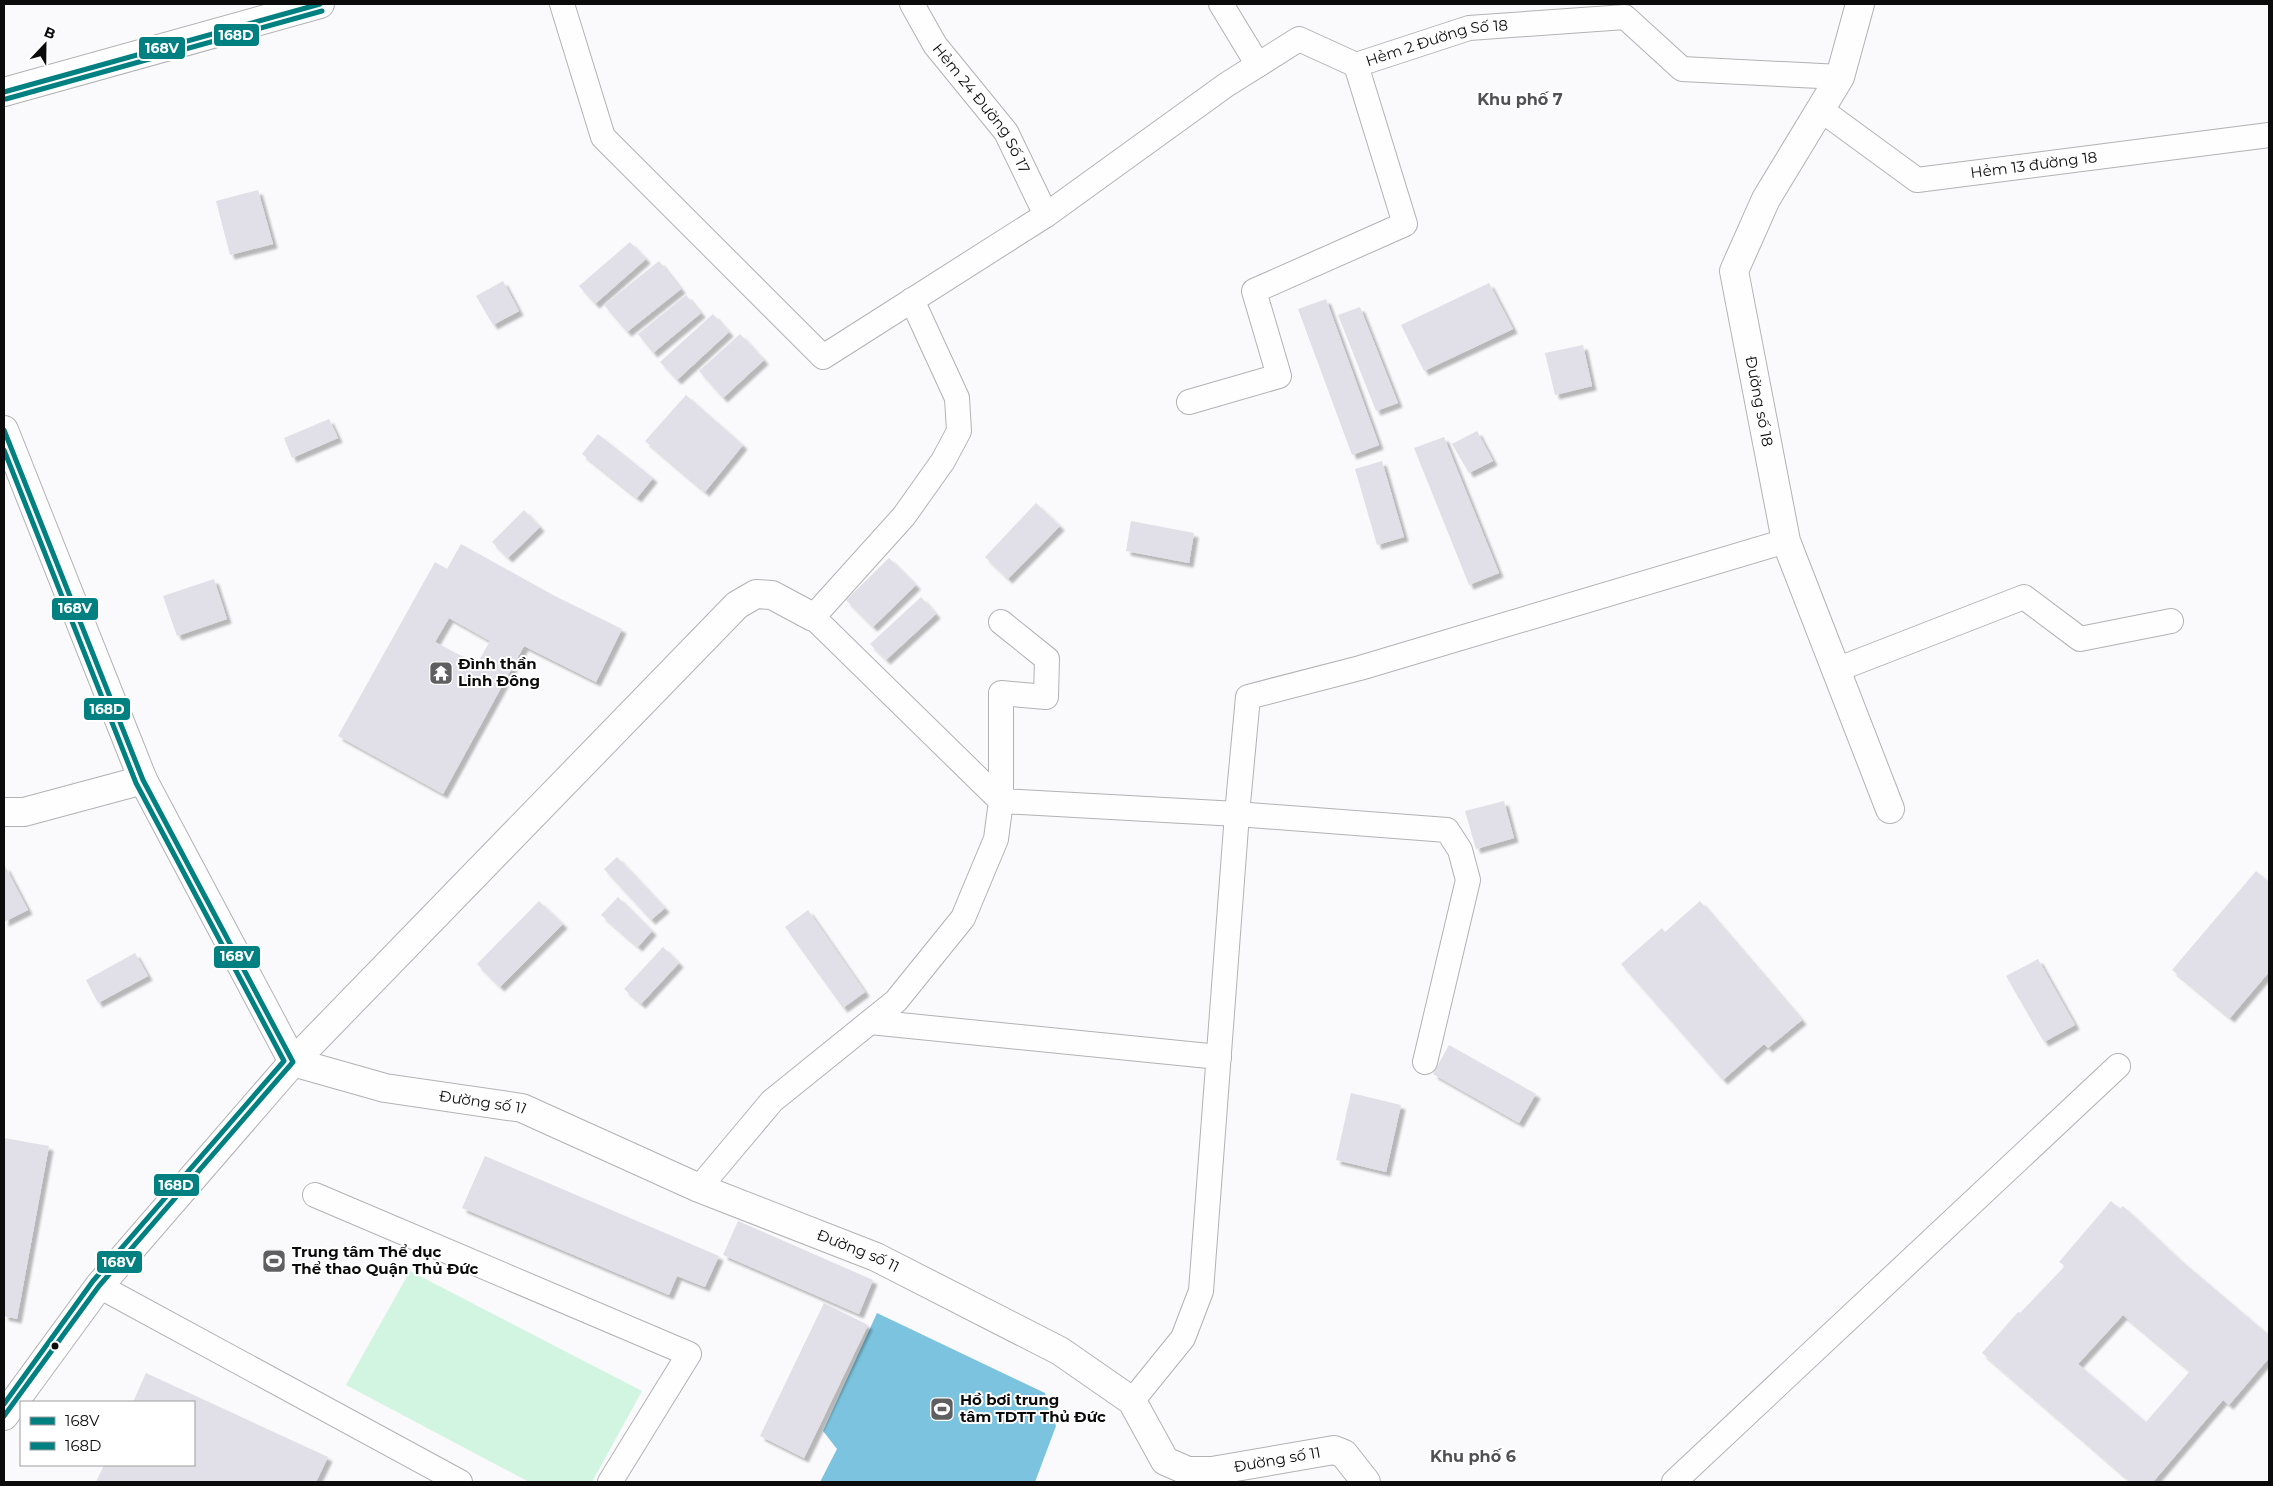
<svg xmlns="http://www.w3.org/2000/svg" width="2273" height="1486" font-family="Montserrat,sans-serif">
<defs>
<filter id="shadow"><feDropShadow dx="4.5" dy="4.5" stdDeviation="1" flood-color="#0004"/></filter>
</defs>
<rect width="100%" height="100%" fill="#faf9fb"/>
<path fill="#d2f5e1" d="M410,1271L642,1391L592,1482H529L346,1385Z"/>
<path fill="#7bc3de" d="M877,1313L1045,1393L1056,1426L1035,1482H820L837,1449L823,1431Z"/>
<path fill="#e1e0e8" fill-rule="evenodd" filter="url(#shadow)" d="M258,190L273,244L230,255L216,201Z
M630,242L646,259L595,304L579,286Z
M659,261L681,289L627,332L604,305Z
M503,281L519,311L493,325L476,296Z
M1489,283L1513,329L1424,371L1401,325Z
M686,295L701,313L653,353L638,334Z
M1326,299L1379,445L1352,455L1298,309Z
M1360,307L1398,403L1376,411L1338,315Z
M713,314L729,332L677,380L660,362Z
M740,334L764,360L723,398L699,371Z
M1583,345L1592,386L1555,395L1545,353Z
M686,395L743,445L705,492L645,441Z
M329,419L338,438L292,458L284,438Z
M1477,431L1493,461L1469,473L1452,444Z
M598,434L653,478L637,498L582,454Z
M1444,437L1499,573L1469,585L1414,448Z
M1382,461L1404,537L1377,545L1355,469Z
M1036,503L1060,526L1008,579L985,557Z
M524,510L540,527L508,558L492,542Z
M1131,521L1194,533L1189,563L1126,551Z
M461,544L553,595L622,629L596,682L524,646L443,794L338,736L435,562L447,569ZM449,618L490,641L477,664L435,642Z
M889,558L916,585L873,627L846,600Z
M214,579L227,619L177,636L163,596Z
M921,597L936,614L886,660L870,644Z
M1504,801L1514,838L1476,849L1465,811Z
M617,857L665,908L651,920L604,869Z
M5,866L28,910L4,922V867Z
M2256,871L2269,882V972L2230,1018L2172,970Z
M618,897L652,931L638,947L601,915Z
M539,901L563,924L500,987L477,964Z
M1700,901L1802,1020L1768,1048L1764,1044L1723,1080L1621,964L1662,928L1665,932Z
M808,910L865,992L843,1008L785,927Z
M663,947L679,963L641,1004L624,989Z
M135,953L148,976L98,1003L86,980Z
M2038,959L2075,1025L2044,1042L2006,976Z
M1449,1045L1536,1094L1519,1123L1433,1074Z
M1351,1093L1401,1105L1386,1172L1336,1160Z
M4,1138L49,1146L17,1319L4,1316Z
M485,1156L719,1256L705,1287L677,1276L669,1295L462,1208Z
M2111,1201L2120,1209L2123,1206L2178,1258L2269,1335V1358L2229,1405L2223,1400L2153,1482H2131L1982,1353L2018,1312L2020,1313L2065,1266L2059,1262ZM2123,1315L2190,1371L2146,1422L2078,1364Z
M738,1221L873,1280L859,1314L723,1255Z
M824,1303L868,1325L804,1458L760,1436Z
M146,1373L328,1457L316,1482H96L104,1465H194V1402H133Z"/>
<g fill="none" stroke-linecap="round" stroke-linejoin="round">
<g stroke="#b2b2b4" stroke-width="26">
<g id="service">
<path id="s1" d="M562,4L603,137L823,357L1046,215L1226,85L1299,39L1356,65L1469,28L1625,17L1682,69L1840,77"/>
<path id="s2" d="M912,4L935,45L1006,132L1046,215"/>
<path d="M1221,4L1258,65"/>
<path id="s3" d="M1820,109L1917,180L2269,135"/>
<path d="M1189,402L1279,376L1254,291L1405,224L1356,65"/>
<path d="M1001,622L1047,659L1046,697L1001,693V801L1237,814L1447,830L1460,850L1468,880L1425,1062"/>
<path d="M1836,670L2024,597L2080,639L2171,621"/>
<path d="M870,1022L1219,1057"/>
<path d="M699,1188L772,1101L896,1001L963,918L996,839L1001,801L813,617L904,516L943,461L959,431L957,398L912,300"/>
<path d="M315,1195L689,1354L610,1482"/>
<path d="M99,1286L460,1482"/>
<path d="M1132,1401L1183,1338L1201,1291L1237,814L1248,697L1360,668L1786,541"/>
<path d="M1674,1482L2118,1066"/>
</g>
</g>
<g stroke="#b2b2b4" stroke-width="30">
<g id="minor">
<path id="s4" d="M1860,4L1840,77L1766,199L1734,271L1786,541L1890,809"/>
<path id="s5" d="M813,617L772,595L756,594L737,605L293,1062L385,1088L522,1108L699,1188L876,1257L1060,1351L1132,1401L1165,1461L1188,1471H1212L1334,1450L1344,1454L1366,1482"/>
<path d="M4,812H24L143,780"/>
</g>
</g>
<g stroke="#b2b2b4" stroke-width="30">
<path id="tertiary" d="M4,92L320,4
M4,430L143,780L293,1062L99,1286L4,1416"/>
</g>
<use href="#service" stroke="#fefefe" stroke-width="24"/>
<use href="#minor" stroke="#fefefe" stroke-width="28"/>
<use href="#tertiary" stroke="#fefefe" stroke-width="28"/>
<g stroke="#fff" stroke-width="9">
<path id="bus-1" d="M4,92L320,4
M4,430L143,780L293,1062L99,1286L4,1416"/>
</g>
<g stroke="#fff" stroke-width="9">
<path id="bus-2" d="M6,99L322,11
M4,450L136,783L284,1061L93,1281L4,1404"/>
</g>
<use href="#bus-1" stroke="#008080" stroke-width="5"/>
<use href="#bus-2" stroke="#008080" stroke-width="5"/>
</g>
<defs>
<g id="temple-square" transform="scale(1.25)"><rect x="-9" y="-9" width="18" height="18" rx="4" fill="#5f5e60" stroke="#fff"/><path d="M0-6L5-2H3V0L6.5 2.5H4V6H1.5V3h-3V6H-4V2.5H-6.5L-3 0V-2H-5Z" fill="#fff"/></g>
<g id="stadium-square" transform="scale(1.25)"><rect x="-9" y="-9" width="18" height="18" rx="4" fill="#5f5e60" stroke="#fff"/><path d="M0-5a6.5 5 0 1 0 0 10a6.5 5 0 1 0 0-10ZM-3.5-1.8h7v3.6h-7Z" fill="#fff"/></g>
</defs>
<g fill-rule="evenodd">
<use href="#temple-square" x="441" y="673"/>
<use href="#stadium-square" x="274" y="1261"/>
<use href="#stadium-square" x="942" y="1409"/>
</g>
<circle fill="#0b0b0c" stroke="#fff" stroke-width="2" cx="55" cy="1346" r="4.5"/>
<g text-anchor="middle" stroke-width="4" stroke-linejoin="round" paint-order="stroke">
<g font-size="15" fill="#0b0b0c" stroke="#fff">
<text dy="5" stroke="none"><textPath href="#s1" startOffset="1170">Hẻm 2 Đường Số 18</textPath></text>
<text dy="5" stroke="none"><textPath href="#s2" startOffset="126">Hẻm 24 Đường Số 17</textPath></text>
<text dy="5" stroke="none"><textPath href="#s3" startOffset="238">Hẻm 13 đường 18</textPath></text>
<text dy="5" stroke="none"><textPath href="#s4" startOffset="430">Đường số 18</textPath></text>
<text dy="5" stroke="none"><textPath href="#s5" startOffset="916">Đường số 11</textPath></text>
<text dy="5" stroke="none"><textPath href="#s5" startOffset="1321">Đường số 11</textPath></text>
<text dy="5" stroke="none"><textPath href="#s5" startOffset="1818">Đường số 11</textPath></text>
</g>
<g font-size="15" font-weight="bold" fill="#0b0b0c" stroke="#fff" text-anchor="start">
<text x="458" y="669">Đình thần<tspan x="458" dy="17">Linh Đông</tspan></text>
<text x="292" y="1257">Trung tâm Thể dục<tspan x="292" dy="17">Thể thao Quận Thủ Đức</tspan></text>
<text x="960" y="1405">Hồ bơi trung<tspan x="960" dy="17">tâm TDTT Thủ Đức</tspan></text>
</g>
<g font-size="16" font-weight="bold" fill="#515154" stroke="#fff">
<text x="1520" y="105">Khu phố 7</text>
<text x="1473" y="1462">Khu phố 6</text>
</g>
</g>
<g stroke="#fff" stroke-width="2">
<rect x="213" y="23" width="47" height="24" rx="5" fill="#008080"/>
<rect x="138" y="36" width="48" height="24" rx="5" fill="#008080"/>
<rect x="51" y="597" width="48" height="24" rx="5" fill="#008080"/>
<rect x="83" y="697" width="48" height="24" rx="5" fill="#008080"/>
<rect x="213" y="945" width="48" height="24" rx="5" fill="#008080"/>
<rect x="153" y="1173" width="47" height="24" rx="5" fill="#008080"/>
<rect x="96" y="1250" width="47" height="24" rx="5" fill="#008080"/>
</g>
<g font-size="14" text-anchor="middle" font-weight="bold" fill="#fff">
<text x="236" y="40">168D</text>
<text x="162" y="53">168V</text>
<text x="75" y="613">168V</text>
<text x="107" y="714">168D</text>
<text x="237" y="961">168V</text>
<text x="176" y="1190">168D</text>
<text x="119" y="1267">168V</text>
</g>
<rect width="2273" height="1486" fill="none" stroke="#0b0b0c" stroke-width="10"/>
<rect x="20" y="1401" width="175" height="65" fill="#ffffff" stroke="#9d9d9e"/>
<rect x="30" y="1417" width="25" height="8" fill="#008080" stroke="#9d9d9e"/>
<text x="65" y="1426" font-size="15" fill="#0b0b0c">168V</text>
<rect x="30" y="1442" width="25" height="8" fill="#008080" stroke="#9d9d9e"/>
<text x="65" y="1451" font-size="15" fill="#0b0b0c">168D</text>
<g transform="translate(45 45) rotate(22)" stroke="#ffffff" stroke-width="4" paint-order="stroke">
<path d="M0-4L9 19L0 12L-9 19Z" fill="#0b0b0c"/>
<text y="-8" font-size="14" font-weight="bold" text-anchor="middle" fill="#0b0b0c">B</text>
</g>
</svg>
